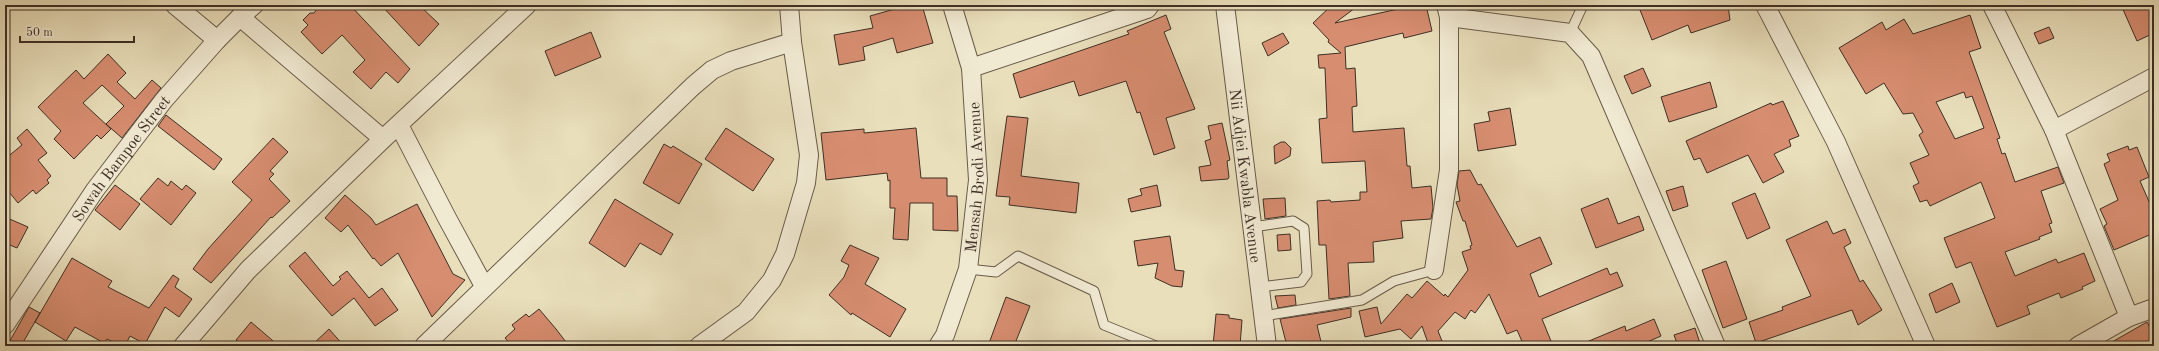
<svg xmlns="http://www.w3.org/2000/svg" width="2159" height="351" font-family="'Old Standard TT',serif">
<rect width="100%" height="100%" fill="#e9dfbb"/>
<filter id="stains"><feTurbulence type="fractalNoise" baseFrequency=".005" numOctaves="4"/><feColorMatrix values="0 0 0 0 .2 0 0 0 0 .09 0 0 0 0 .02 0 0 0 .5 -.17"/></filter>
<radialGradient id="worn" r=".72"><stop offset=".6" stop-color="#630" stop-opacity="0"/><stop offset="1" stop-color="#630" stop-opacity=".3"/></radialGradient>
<path fill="#d78d70" stroke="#3e2f25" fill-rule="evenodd" d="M320,5H350L410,69L398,83L386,72L371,89L353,72L365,60L342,35L322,54L301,32L308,25L303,20L310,13H314Z
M381,5H419L439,24L419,46Z
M909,5H922L933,43L897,53L893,38L863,47L865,60L839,65L834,35L873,28L870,16Z
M1332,5H1359L1335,23L1416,5H1426L1432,31L1404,38L1403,33L1345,47L1346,69L1355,68L1357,106L1352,107L1353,132L1404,128L1407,166H1410L1412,188L1431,186L1433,208L1431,219L1401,221L1403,238L1373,242L1374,262L1348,263L1350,296L1329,299L1326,245H1319L1317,201L1330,200L1331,202L1360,200V192H1367L1365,161L1322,163L1319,119L1327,118L1325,68H1319L1318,55L1341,53L1328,42L1329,40L1313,23Z
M1638,5H1728L1730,20L1691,33L1688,25L1652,40Z
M2121,5H2154V33L2137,41Z
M1166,15L1171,29L1164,32L1195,109L1166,118L1175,148L1154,155L1140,112L1137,113L1126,81L1079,96L1074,81L1020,98L1013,74L1129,34L1127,31Z
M1970,15L1981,48L1969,52L2000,138L1997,139L2002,154L2005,153L2015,182L2058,167L2064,183L2041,191L2052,223L2049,224L2052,232L2039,237L2040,239L2005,252L2015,276L2056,259L2058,263L2084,253L2095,281L2082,287L2083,289L2061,298L2059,293L2027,306L2030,314L1997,327L1971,262L1956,268L1944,238L1995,218L1981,182L1930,206L1927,200L1920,202L1913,186L1919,183L1910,163L1929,155L1919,135L1923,132L1913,113L1903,114L1884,83L1866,94L1839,48L1882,22L1886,30L1904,19L1913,34ZM1964,92L1966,98L1972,96L1984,128L1955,139L1936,102Z
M2049,27L2054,38L2039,44L2034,33Z
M591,32L601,57L555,76L545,51Z
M1283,33L1289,43L1268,56L1262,43Z
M108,54L126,73L117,82L135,99L152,80L161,88L122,138L106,124L124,106L102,85L83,103L111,129L101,139L97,135L74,159L54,139L61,131L38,107L76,70L84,79Z
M1643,68L1651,86L1632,94L1624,76Z
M1710,82L1717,107L1669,122L1661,97Z
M1783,101L1799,136L1789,140L1791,146L1774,154L1784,172L1763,183L1748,155L1707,173L1700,158L1694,160L1686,141L1771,103L1772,105Z
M1510,108L1516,145L1478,151L1474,124L1490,121L1488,112Z
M166,115L222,159L214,170L158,126Z
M1007,116L1028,118L1021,176L1079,183L1076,213L1009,205L1010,197L996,196Z
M1222,123L1230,160L1227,161L1229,177L1228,179L1201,181L1199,167L1211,165L1205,141L1211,139L1208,126Z
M726,128L774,159L753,191L705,159Z
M916,128L921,178H947V196H957L958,231L933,230V203H910L908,240L893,239L895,208H890V180L888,181L887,173L826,180L821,133L864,129V133Z
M27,129L47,153L38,160L51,176L47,180L49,183L36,194L33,190L18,203L5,187V159L22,145L17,138Z
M273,138L288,152L270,171L274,174L269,179L290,201L272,218L271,217L211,283L193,269L208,249L252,200L232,182Z
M1281,142H1285L1291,148L1290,156L1275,164L1274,146Z
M664,144L671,148L673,146L702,164L679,204L643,183Z
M2128,146L2129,150L2137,147L2149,177L2140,181L2154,213V233L2114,250L2104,226L2107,224L2100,209L2118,200L2104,164L2110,161L2107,154Z
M1470,170L1478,185L1481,184L1517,247L1540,237L1552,264L1530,274L1539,297L1607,268L1610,275L1617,272L1623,286L1542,319L1553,346H1524L1517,330L1507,334L1489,294L1475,313L1471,310L1465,319L1455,312L1438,331L1444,346H1429L1422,326L1411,339L1400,329L1365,337L1359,311L1377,307L1381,324L1407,294L1412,298L1427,281L1444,296L1445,294L1448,297L1468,270L1462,252L1471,249L1470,246L1472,245L1465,221H1463L1456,202L1460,201L1457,185L1459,171Z
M158,178L168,186L171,181L182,190L186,185L196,193L171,225L140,199Z
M115,185L140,204L120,230L95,210Z
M1157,185L1161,206L1131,212L1128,199L1142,195L1140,189Z
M1683,186L1688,206L1673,211L1666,191Z
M1755,193L1770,228L1747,239L1732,203Z
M345,195L371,218L376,225L417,204L453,274L465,280L432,317L398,253L381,266L374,258L373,259L348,225L341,232L325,218Z
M1285,198L1286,216L1265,219L1263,199Z
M1608,198L1618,224L1639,216L1644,230L1596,248L1581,209Z
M615,199L673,234L661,255L640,243L625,267L589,243Z
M5,217L28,227L17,248L5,243Z
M1827,221L1833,234L1845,229L1851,243L1844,247L1860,282L1863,280L1882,310L1858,325L1852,310L1756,343L1749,322L1783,310L1782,307L1811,296L1786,240Z
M1290,234L1291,250L1278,251L1277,235Z
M1170,236L1175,270L1184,271L1182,287L1172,286L1155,278L1158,263L1138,266L1134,241Z
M850,245L879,258L865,284L906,309L890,337L852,313L851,315L829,295L844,277L849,265L841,261Z
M305,252L333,286L341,279L339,277L347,271L369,298L382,288L398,310L375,326L354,298L332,316L289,266Z
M72,258L112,281L108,287L149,308L173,275L179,279L175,287L192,299L179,317L165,307L145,344L130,336L125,346H121L107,339L104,343L75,327L66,341L35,322Z
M1726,261L1747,319L1723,328L1702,270Z
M1952,283L1960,302L1936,313L1929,294Z
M1295,295L1296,305L1278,308L1275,296Z
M1006,297L1030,306L1014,346H988Z
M29,307L40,313L21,346H7Z
M1351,308V317L1317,325L1322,346H1287L1280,319Z
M539,309L556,329L569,346H512L505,338L515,329L512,325L526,314L529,317Z
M1216,314L1229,315V318L1242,320L1240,346H1213Z
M1654,319L1661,336L1638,346H1577L1625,326L1626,331Z
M251,322L279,346H243L236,340Z
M2147,322L2154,335V346H2105Z
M1695,328L1701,346H1678L1674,335Z
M329,329L344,346H311Z"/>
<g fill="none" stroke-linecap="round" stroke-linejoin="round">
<g stroke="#695b4a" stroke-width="11">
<path id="lane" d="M1570,33L1583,5
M1253,227L1293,221L1304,228L1307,274L1301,282L1260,287
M968,269L996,272L1018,256L1094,291L1104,325L1156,346
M1263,316L1362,300L1394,281L1434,270"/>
</g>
<g stroke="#695b4a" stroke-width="20">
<g id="street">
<path d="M175,5L217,40"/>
<path id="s1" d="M1225,5L1267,346"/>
<path d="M1446,5L1449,17L1570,33L1591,56L1716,346"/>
<path d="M1765,5L1836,142L1926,346"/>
<path d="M1992,5L2054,130L2129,317"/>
<path d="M240,17L383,139"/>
<path d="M971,68L1147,9L1150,5"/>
<path d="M399,125L447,218L484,286"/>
<path d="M2054,130L2154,77"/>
<path d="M1434,270L1449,170V17"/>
<path id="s2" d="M5,325L95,190L164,100L217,40L240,17L254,5"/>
<path d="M183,346L248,270L383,139L527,5"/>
<path d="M424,346L693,86L712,70L731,61L792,42"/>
<path d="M699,346L746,312L772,280L785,254L806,183L809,155L792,42L789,5"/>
<path id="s3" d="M938,346L945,335L968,269L978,180L971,68L952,5"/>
<path d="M2078,346L2129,317L2154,308"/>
</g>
</g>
<use href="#lane" stroke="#f1ead3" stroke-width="9"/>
<use href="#street" stroke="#f1ead3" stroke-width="18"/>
</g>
<g text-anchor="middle" stroke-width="3" stroke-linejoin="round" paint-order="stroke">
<g font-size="16" fill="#3e2f25" stroke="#f1ead3">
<text dy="6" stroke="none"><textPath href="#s2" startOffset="203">Sowah Bampoe Street</textPath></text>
<text dy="6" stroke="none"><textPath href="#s1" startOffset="172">Nii Adjei Kwabla Avenue</textPath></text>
<text dy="6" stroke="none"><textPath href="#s3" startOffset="175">Mensah Brodi Avenue</textPath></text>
</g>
</g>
<rect width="2159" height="351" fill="none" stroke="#e9dfbb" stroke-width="20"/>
<rect x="6" y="6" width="2147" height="339" fill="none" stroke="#3e2f25" stroke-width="2"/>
<rect x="10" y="10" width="2139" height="331" fill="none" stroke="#3e2f25"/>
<path d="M20 36v6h114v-6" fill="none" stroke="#3e2f25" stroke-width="2"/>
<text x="26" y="36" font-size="12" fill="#3e2f25" stroke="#f1ead3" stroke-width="3" paint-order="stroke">50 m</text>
<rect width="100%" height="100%" filter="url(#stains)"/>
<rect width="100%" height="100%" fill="url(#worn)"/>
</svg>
